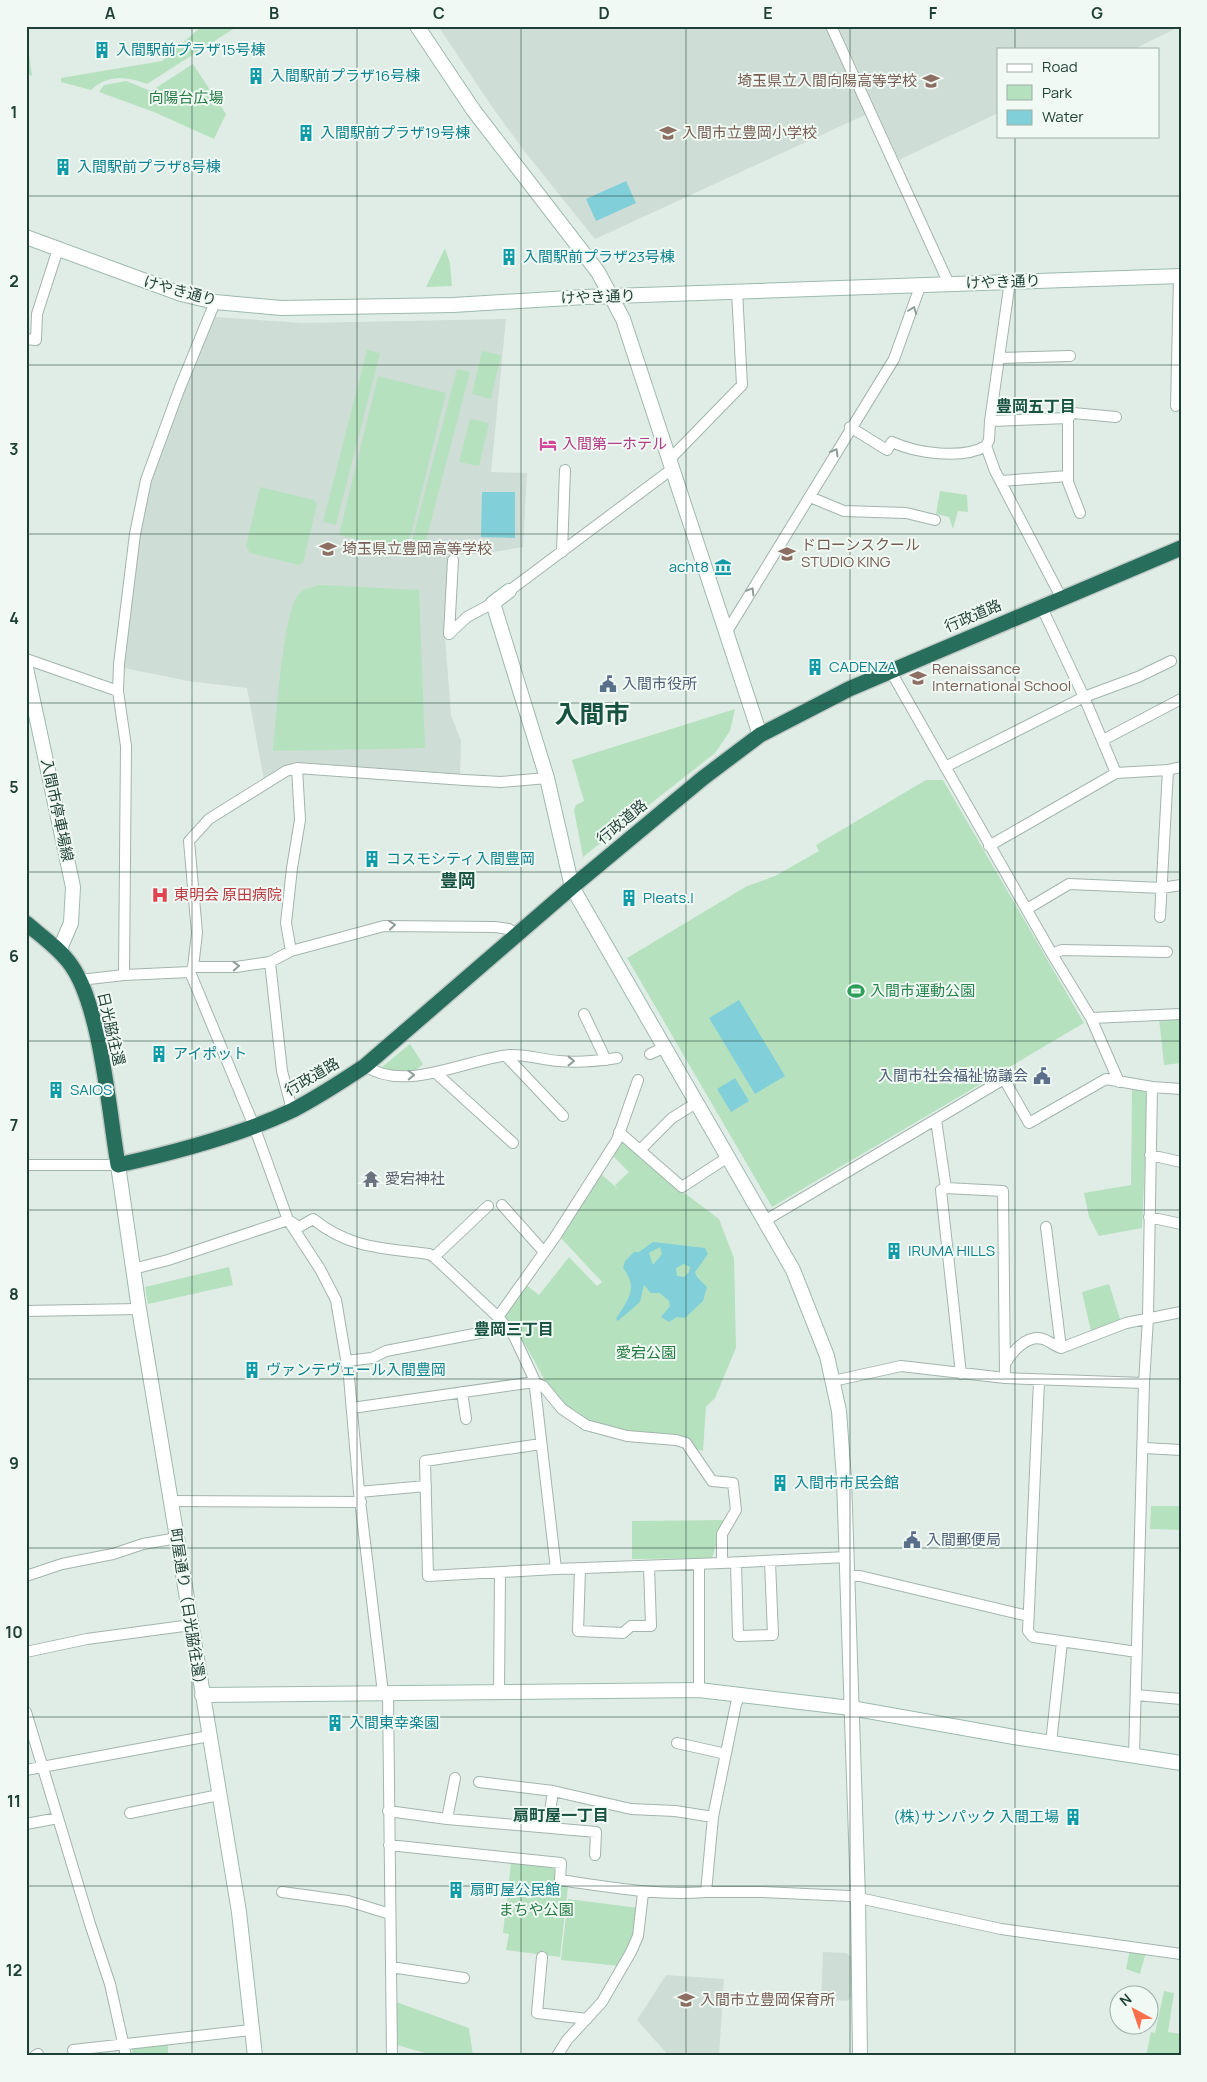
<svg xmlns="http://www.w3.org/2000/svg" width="1207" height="2082" font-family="Manrope,'Noto Sans JP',sans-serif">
<rect width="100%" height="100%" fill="#e0ede6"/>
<path fill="#ceddd5" d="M438,26H827L867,114L595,239L525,152L490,104Z
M838,26H1181L1134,49H998V113L899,160Z
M215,317L303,323L506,319L491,472L527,473L523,547L481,554L450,555L445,637L451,715L461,741L460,774L295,762L264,780L247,688L188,681L124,668L129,611L143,516L155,470L187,383Z
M823,1952L846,1953L851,1957V1998L847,2001L821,1999Z
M666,1975L724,1979L719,2056H669L637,2020Z"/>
<path fill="#b6e1bf" d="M202,26H238L147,84C126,76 108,74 91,90L61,82V78L162,61Z
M26,47H28L32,76L26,74Z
M193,64L226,114L214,139L154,112L99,92L104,85L126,81L151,91Z
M445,248L450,263L452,286L426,287Z
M367,350L380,353L336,525L323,522Z
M482,351L501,355L491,399L472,394Z
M457,369L470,372L425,544L412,541Z
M378,376L446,393L407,551L339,535Z
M470,419L489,423L479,466L459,462Z
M260,487L314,500L317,504L303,563L299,565L250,553L246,546Z
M940,491L967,495L968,512L958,511L953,529L949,517L936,514Z
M320,585L419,590L425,748L273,751C276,722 283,610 299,594C305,588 312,587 320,585Z
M735,709L730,731L715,753L583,857L574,810L576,805L584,801L572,760Z
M926,780H943L1084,1023L772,1207L627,958L747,886L775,876L819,851L816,845Z
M1181,1017V1063L1164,1065L1159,1018Z
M410,1044L423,1064L415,1071L385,1070L382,1067Z
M1132,1089L1148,1091L1142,1228L1099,1236L1089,1217L1084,1193L1131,1185Z
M625,1141L682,1191L719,1219L734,1258L736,1348L715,1398L706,1407L703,1451C664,1436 587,1433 560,1402C547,1388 538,1366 528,1350C522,1339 513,1329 504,1320V1314L525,1284L539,1295L569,1257L597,1286L602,1282L560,1237L601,1174L618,1189L615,1185L629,1172L612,1155L620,1142Z
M229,1267L233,1285L148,1304L145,1287Z
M1109,1284L1120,1319L1091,1331L1082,1292Z
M1151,1506H1181V1530L1150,1529Z
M724,1520L712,1558L632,1559V1521Z
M511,1863L553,1867L556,1871L555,1885L568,1886L560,1957L506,1950L509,1934L503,1933Z
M568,1899L639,1908L636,1934L620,1966L561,1960Z
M1130,1949L1146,1952L1140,1974L1126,1969Z
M1164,1991L1174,1993L1168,2032L1181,2034V2056H1146L1151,2032L1155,2033Z
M396,2002L469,2028L473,2056H436L397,2045Z
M168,2044V2056H133L132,2049Z"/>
<path fill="#81cfd9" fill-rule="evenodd" d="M626,181L636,203L596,221L586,199Z
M482,492H515V538L481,537Z
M739,1000L785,1076L755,1094L709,1018Z
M735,1078L749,1101L731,1112L717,1089Z
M653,1242L705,1248L708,1254L695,1272L697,1277L707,1287L703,1301L685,1318L677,1317L669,1322L661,1317L670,1306L669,1301L660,1293H651L644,1285L640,1302L618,1321L616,1319C628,1299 639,1289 623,1268L625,1261L634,1252H639ZM660,1247L662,1254L653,1265L649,1253ZM684,1264L690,1267L689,1272L684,1277L677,1276L676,1268Z"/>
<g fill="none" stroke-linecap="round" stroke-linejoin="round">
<g stroke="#a2b5ad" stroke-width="12">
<path id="street" d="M831,26L949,284
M1010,281L990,421L989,440L986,446L995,471L1062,599
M26,339L36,340L37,314L58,249
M999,358L1070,356
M1176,406L1179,276
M1068,418L1073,413L1116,417
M990,421L1068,418V476L1001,481
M850,427L887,450L892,442C916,453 962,460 986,446
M669,460L742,385L737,291
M1068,476V482L1080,513
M810,497L844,511L906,513L935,520
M562,552L565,470
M509,591L672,469
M1041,606L1084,697L1116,773
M726,633L894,359L921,284
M449,634L453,560
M449,634L467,617L493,603
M26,659L118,691
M890,670L1052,954L1091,1018L1119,1082
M1103,740L1181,699
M945,767L1084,697L1138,677L1171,661
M1168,770L1181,767
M989,846L1116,773L1168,770L1160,917
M1027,909L1069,884L1162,888L1181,885
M291,951L286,923L292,868L300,820L297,768
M1052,954L1062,950L1167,952
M270,962L282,1071L292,1110
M193,967L197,933L189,841L209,819L286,771L297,768L464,780L501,782L547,778
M190,972L254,1126L288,1220L320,1269L336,1300L349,1377L359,1492L383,1693
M124,975L126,746L118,691L119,664L135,534L146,480L179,390L215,302
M80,980L124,975L190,972L193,967H236L270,962L291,951L384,926L495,927L509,929L516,935
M584,1014L606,1060
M1091,1018L1181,1014
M650,1054L663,1048
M506,1056L563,1116
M365,1066C406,1093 466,1059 510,1055C526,1054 543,1060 559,1061C578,1063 598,1061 617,1058
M436,1073L513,1143
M936,1120L946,1188L941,1190L961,1374
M619,1132L682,1187L728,1157
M640,1150L672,1118L696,1103
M1150,1155L1181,1162
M26,1165H118
M946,1188L1003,1191L1005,1378
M502,1205L544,1252
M1149,1217L1181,1224
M288,1220L299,1227L313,1219C350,1249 384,1248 429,1254L434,1257L498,1317L514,1336L534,1379L556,1569L428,1576L425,1461L541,1444
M766,1220L1004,1079L1029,1123L1106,1079L1152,1087L1181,1089
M1046,1227L1061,1348
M434,1257L488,1206
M133,1269L168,1260L288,1220
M26,1311L139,1309
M498,1317L555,1237L617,1140L638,1080
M346,1361L372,1358L386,1351L495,1330L503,1324
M1005,1364C1012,1352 1027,1334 1043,1339C1049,1341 1055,1346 1061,1348L1126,1323L1181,1312
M833,1381L901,1366L1005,1378L1144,1383
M1039,1381L1028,1631L1033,1637L1137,1652
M462,1392L466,1419
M352,1408L534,1382L543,1386L562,1409L586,1425L627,1436L676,1440L686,1443L712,1481L733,1483L736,1510L722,1534V1563L847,1557
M1144,1448L1181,1450
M359,1492L426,1486
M170,1501L361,1502
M736,1563L738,1636L773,1635L770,1562
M699,1564V1690
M556,1569L722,1563
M580,1569L578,1631L623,1633L631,1626H651L649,1566
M26,1576L62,1564L113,1554L143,1544L177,1538
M847,1576H860L1028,1616
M26,1652L87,1639L191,1625
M388,1692L392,2056
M499,1692L500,1573
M1136,1695L1181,1699
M26,1712L90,1924L110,1984L126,2056
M677,1743L726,1754
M1051,1743L1062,1642
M1134,1756L1144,1383L1148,1318L1152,1087
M26,1770L209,1736
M479,1782L553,1791L631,1809L675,1811L713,1817
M388,1811L447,1819L596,1832L595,1855
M130,1813L219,1795
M447,1819L455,1778
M26,1824L58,1818
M548,1826L553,1791
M389,1845L561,1863L560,1880C609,1887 656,1896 706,1892L713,1817L736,1704L741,1693
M282,1892L348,1901L390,1914
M706,1892H762L850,1896L1001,1929L1181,1954
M542,1957L537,2013L587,2019
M391,1967L464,1978
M73,2050L251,2030
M35,2056L38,2054
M557,2056L567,2040L602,2002L631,1952L638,1936L643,1893"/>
</g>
<g stroke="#9dbaae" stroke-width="16">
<path id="secondary" d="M417,26L474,111L598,272L623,319L760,735
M26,237L181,294L215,302L281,308L453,305L585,297L1181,276
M509,591L493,603L547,778L572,887L793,1270L827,1356L839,1411L844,1479L858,1898L860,2056
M26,668L73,887L71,923L59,951
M118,1165L139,1309L239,1912L255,2056
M202,1695L699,1690L851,1708L1014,1737L1181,1763"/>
</g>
<g stroke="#c0c9c6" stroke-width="18">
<path id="highway" d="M26,923C41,936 59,948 71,965C101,1007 109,1112 118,1165C172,1153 243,1134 293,1110C318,1097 341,1082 365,1066L572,887L703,778L760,735L849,689L1181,548"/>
</g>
<use href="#street" stroke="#fff" stroke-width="10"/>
<use href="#secondary" stroke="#fff" stroke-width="14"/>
<use href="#highway" stroke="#276f5c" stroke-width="15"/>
</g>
<defs><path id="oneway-chevron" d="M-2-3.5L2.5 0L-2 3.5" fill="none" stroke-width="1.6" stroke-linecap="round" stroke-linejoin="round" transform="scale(1.25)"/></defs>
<g stroke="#8e9f9a">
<use href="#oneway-chevron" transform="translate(913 310) rotate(-69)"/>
<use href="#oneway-chevron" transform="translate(835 452) rotate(-60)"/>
<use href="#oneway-chevron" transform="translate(751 591) rotate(-58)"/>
<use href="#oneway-chevron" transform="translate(392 925) rotate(-5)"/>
<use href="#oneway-chevron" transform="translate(236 966) rotate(-3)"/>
<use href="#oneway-chevron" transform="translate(571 1061)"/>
<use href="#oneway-chevron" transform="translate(411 1075) rotate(-2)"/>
</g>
<path fill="none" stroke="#1e3f35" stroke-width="1" stroke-opacity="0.55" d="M192,26V2056M357,26V2056M521,26V2056M686,26V2056M850,26V2056M1015,26V49M1015,136V2056M26,196H1181M26,365H1181M26,534H1181M26,703H1181M26,872H1181M26,1041H1181M26,1210H1181M26,1379H1181M26,1548H1181M26,1717H1181M26,1886H1181"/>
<defs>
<g id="building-bare" transform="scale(1.35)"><path d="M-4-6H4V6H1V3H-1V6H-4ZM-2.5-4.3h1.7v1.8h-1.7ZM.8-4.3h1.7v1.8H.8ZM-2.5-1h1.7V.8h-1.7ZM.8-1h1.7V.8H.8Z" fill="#0f9aa8" stroke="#f1f9f4" stroke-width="2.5" paint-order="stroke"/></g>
<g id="school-bare" transform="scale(1.35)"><path d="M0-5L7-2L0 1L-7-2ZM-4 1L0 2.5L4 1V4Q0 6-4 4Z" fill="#8d6e63" stroke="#f1f9f4" stroke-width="2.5" paint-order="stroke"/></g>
<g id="hotel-bare" transform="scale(1.35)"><path d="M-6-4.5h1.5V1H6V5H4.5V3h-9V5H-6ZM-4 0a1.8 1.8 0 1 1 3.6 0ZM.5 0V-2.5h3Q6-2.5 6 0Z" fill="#d1479c" stroke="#f1f9f4" stroke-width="2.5" paint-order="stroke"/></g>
<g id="university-bare" transform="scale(1.35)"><path d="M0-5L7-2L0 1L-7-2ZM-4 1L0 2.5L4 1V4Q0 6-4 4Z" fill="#8d6e63" stroke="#f1f9f4" stroke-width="2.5" paint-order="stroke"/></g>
<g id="museum-bare" transform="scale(1.35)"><path d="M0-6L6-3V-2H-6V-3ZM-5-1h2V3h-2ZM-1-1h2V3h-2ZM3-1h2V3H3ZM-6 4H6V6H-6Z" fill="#0f9aa8" stroke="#f1f9f4" stroke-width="2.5" paint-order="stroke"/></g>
<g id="civic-bare" transform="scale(1.35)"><path d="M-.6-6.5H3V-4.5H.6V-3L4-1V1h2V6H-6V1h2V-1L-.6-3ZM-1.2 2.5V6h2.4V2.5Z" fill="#5c6f8a" stroke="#f1f9f4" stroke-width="2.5" paint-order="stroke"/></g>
<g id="hospital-bare" transform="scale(1.35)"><path d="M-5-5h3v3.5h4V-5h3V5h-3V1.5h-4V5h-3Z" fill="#e0444e" stroke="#f1f9f4" stroke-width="2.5" paint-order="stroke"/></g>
<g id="stadium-bare" transform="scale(1.35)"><path d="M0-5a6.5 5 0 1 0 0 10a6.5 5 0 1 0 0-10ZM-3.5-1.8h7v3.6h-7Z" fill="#2e9e5b" stroke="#f1f9f4" stroke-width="2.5" paint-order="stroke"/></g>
<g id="temple-bare" transform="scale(1.35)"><path d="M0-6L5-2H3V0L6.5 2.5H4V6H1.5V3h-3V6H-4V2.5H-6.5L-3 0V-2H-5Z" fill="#6b7280" stroke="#f1f9f4" stroke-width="2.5" paint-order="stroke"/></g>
</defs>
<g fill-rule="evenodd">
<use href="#building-bare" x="102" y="50"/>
<use href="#building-bare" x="256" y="76"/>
<use href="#school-bare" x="931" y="81"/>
<use href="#building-bare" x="306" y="133"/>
<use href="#school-bare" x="668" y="133"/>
<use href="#building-bare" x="63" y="167"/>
<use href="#building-bare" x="509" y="257"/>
<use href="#hotel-bare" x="548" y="444"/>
<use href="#school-bare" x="328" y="549"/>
<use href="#university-bare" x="787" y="554"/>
<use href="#museum-bare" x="723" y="567"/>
<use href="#building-bare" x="815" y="667"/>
<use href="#university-bare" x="918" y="678"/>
<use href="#civic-bare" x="608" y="684"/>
<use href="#building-bare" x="372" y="859"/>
<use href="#hospital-bare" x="160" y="895"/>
<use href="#building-bare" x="629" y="898"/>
<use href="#stadium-bare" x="856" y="991"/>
<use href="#building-bare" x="159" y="1054"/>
<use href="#civic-bare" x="1042" y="1076"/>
<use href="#building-bare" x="56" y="1090"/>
<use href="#temple-bare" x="371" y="1179"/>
<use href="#building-bare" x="894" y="1251"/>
<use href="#building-bare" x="252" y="1370"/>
<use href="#building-bare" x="780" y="1483"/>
<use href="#civic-bare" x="912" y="1540"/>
<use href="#building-bare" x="335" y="1723"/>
<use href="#building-bare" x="1073" y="1817"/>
<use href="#building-bare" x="456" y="1890"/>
<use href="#school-bare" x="686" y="2000"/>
</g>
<g text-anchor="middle" stroke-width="4" stroke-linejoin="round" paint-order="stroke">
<g font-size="15" fill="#0d838f" stroke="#f1f9f4" text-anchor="start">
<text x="116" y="55">入間駅前プラザ15号棟</text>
<text x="270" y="81">入間駅前プラザ16号棟</text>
<text x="320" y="138">入間駅前プラザ19号棟</text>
<text x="77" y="172">入間駅前プラザ8号棟</text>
<text x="523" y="262">入間駅前プラザ23号棟</text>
<text x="709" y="572" text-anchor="end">acht8</text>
<text x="829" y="672">CADENZA</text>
<text x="386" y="864">コスモシティ入間豊岡</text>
<text x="643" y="903">Pleats.I</text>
<text x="173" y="1059">アイポット</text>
<text x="70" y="1095">SAIOS</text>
<text x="908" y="1256">IRUMA HILLS</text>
<text x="266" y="1375">ヴァンテヴェール入間豊岡</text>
<text x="794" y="1488">入間市市民会館</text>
<text x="349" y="1728">入間東幸楽園</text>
<text x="1059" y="1822" text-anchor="end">(株)サンパック 入間工場</text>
<text x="470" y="1895">扇町屋公民館</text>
</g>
<g font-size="15" fill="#785e54" stroke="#f1f9f4" text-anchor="start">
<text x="917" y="86" text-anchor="end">埼玉県立入間向陽高等学校</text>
<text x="682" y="138">入間市立豊岡小学校</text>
<text x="801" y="550">ドローンスクール<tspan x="801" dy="17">STUDIO KING</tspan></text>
<text x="342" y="554">埼玉県立豊岡高等学校</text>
<text x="932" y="674">Renaissance<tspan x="932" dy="17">International School</tspan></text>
<text x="700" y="2005">入間市立豊岡保育所</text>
</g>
<g font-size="15" fill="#247b41" stroke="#f1f9f4">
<text x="186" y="103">向陽台広場</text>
<text x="646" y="1358">愛宕公園</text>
<text x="536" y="1915">まちや公園</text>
</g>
<g font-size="15" fill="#1e3f35" stroke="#f1f9f4">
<text transform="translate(1003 282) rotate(-2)" y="5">けやき通り</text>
<text transform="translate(180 291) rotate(15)" y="5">けやき通り</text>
<text transform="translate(598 297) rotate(-2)" y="5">けやき通り</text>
<text transform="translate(973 616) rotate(-23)" y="5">行政道路</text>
<text transform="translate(57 810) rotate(78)" y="5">入間市停車場線</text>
<text transform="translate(622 822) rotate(-40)" y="5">行政道路</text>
<text transform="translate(111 1029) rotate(77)" y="5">日光脇往還</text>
<text transform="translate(312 1077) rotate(-30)" y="5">行政道路</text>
<text transform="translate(188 1610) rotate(81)" y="5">町屋通り（日光脇往還）</text>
</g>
<g font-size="15" fill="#b23c85" stroke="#f1f9f4" text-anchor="start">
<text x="562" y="449">入間第一ホテル</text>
</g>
<g font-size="15" fill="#4e5e75" stroke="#f1f9f4" text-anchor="start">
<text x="622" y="689">入間市役所</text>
<text x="1028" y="1081" text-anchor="end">入間市社会福祉協議会</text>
<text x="926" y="1545">入間郵便局</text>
</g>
<g font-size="15" fill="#be3a42" stroke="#f1f9f4" text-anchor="start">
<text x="174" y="900">東明会 原田病院</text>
</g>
<g font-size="15" fill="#27864d" stroke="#f1f9f4" text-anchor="start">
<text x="870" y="996">入間市運動公園</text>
</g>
<g font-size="15" fill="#5b616d" stroke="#f1f9f4" text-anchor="start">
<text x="385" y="1184">愛宕神社</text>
</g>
<g font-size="16" font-weight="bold" fill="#185342" stroke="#f1f9f4">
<text x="1036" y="412">豊岡五丁目</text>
<text x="514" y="1335">豊岡三丁目</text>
<text x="561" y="1821">扇町屋一丁目</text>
</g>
<g font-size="18" font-weight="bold" fill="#185342" stroke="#f1f9f4">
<text x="458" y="887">豊岡</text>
</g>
<g font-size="25" font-weight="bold" fill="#185342" stroke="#f1f9f4">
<text x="592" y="723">入間市</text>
</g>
</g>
<rect width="1207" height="2082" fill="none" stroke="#f1f9f4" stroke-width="55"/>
<rect x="997" y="48" width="162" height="90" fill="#f1f9f4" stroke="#9dafa8"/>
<rect x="1007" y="64" width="25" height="8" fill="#ffffff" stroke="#9dafa8"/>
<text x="1042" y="72" font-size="15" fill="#1e3f35">Road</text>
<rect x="1007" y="85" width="25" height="15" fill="#b6e1bf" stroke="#9dafa8"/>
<text x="1042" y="98" font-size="15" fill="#1e3f35">Park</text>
<rect x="1007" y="110" width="25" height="15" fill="#81cfd9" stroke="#9dafa8"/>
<text x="1042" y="122" font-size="15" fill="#1e3f35">Water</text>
<g transform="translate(1134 2010) rotate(320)"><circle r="24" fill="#f1f9f4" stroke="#9dafa8"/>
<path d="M0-4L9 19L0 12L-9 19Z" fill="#ff6f4b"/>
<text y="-8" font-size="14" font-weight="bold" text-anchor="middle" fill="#1e3f35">N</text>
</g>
<rect x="28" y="28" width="1152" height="2026" fill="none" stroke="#1e3f35" stroke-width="2"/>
<g font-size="16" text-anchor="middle" font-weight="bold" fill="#1e3f35">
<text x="110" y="19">A</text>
<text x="274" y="19">B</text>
<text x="439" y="19">C</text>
<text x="604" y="19">D</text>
<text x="768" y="19">E</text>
<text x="933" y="19">F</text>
<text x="1097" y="19">G</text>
<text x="14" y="118">1</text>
<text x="14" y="287">2</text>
<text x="14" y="455">3</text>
<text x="14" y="624">4</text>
<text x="14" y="793">5</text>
<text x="14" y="962">6</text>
<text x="14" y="1131">7</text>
<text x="14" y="1300">8</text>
<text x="14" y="1469">9</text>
<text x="14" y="1638">10</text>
<text x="14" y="1807">11</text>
<text x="14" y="1976">12</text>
</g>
</svg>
